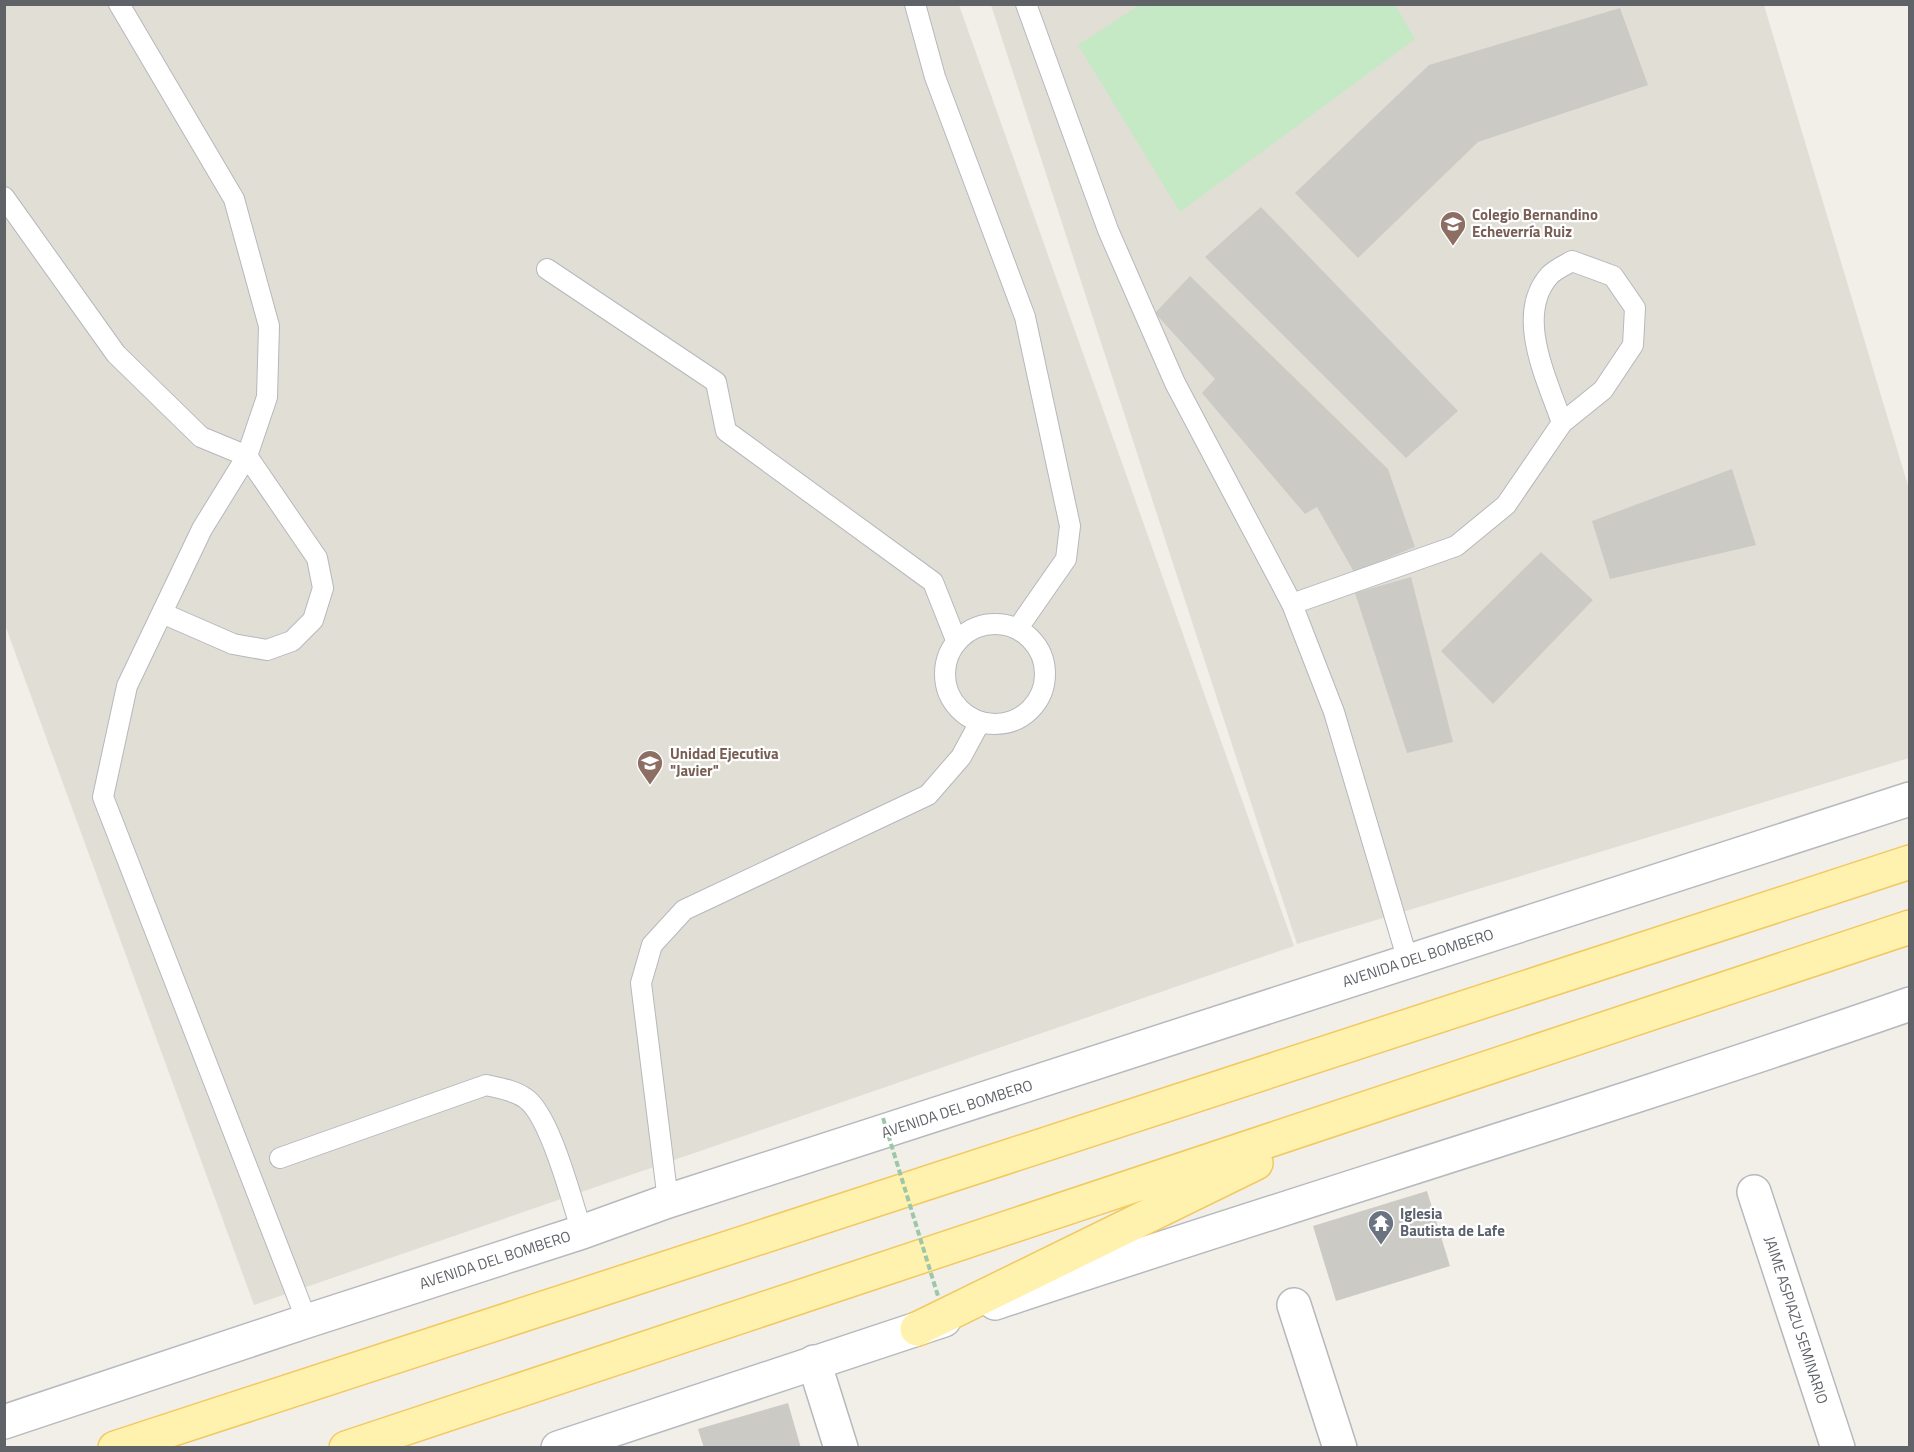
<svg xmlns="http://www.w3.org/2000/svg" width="1914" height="1452" font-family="'Titillium Web',sans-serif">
<rect width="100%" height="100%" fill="#f1efe8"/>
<path fill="#e1ded6" d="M5,5H959L1294,946L254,1305L5,625Z
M991,5H1764L1909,489V758L1297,944Z"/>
<path fill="#c5e8c5" d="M1141,4L1395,5L1415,39L1180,212L1078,45Z"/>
<path fill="#cccac5" d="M1620,8L1648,85L1478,142L1358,258L1295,193L1429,65Z
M1261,207L1458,411L1406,458L1205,257Z
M1190,276L1388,469L1415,547L1354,572L1317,507L1305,514L1202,393L1215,379L1155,313Z
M1732,469L1756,545L1610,579L1592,521Z
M1541,552L1593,600L1493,704L1441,651Z
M1411,577L1453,742L1407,753L1355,593Z
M1427,1191L1450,1266L1336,1301L1313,1226Z
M788,1403L801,1448H704L698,1429Z"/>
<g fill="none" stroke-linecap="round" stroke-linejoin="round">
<g stroke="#b5b8bc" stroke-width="22">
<path id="service" d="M119,4L234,199L269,326L267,397L247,456L202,529L127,686L103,797L307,1321
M915,4L935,77L1025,317L1070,526L1066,559L1018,628
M1026,4L1108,230L1175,383L1292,604L1334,712L1408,961
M4,197L116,354L201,437L247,456L317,558L323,588L313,620L292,641L267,650L233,644L162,613
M547,269L716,382L726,431L933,582L956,640
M1292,604L1456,546L1506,505L1562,423L1603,390L1633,345L1635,308L1613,276L1572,261C1565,265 1554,270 1549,276C1514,316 1548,381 1562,423
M945 674a50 50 0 1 1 100 0a50 50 0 1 1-100 0Z
M280,1158L486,1085C498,1088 514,1090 525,1098C550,1114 572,1202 582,1232
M668,1201L641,983L652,945L684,910L928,795L961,757L980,722"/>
</g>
<g stroke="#b5b8bc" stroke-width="36">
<path id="minor" d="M1754,1192L1838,1448
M1294,1305L1340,1448
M814,1362L841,1448"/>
</g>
<g stroke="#b6babf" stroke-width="36">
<path id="secondary" d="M995,1303C1300,1201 1607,1109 1910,1004
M4,1422L307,1321L582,1232L668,1201L1910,799
M558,1448L944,1320"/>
</g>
<g stroke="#f2c960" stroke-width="36">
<path id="primary" d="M917,1329L1256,1163
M115,1448L1910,862
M346,1448L1910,927"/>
</g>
<use href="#service" stroke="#fff" stroke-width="20"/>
<use href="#minor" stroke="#fff" stroke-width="33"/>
<use href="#secondary" stroke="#fff" stroke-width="33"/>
<use href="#primary" stroke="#fff2af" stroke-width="33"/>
<path stroke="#9cc7a9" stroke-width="4" stroke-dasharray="6 3" stroke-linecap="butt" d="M883,1118L938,1296"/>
</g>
<defs>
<g id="school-pin" transform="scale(1.35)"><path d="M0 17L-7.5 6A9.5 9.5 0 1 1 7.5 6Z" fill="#8d6e63" stroke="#fff"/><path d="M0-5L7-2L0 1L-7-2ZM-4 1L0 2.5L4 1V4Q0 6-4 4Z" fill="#fff"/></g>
<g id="temple-pin" transform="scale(1.35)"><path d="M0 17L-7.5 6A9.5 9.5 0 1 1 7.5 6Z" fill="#6b7280" stroke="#fff"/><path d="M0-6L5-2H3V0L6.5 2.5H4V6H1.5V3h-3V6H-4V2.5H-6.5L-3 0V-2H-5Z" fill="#fff"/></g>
</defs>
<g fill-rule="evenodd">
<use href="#school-pin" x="1453" y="224"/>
<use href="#school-pin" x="650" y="763"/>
<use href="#temple-pin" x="1381" y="1223"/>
</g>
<g text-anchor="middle" stroke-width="4.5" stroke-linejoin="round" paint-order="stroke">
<g font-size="15" font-weight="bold" fill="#785e54" stroke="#fff" text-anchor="start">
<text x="1472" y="220">Colegio Bernandino<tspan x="1472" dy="17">Echeverría Ruiz</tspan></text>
<text x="670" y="759">Unidad Ejecutiva<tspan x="670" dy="17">"Javier"</tspan></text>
</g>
<g font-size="15" fill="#5f6368" stroke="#fff">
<text transform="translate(1418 958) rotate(-18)" y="5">AVENIDA DEL BOMBERO</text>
<text transform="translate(957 1109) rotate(-18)" y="5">AVENIDA DEL BOMBERO</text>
<text transform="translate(495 1260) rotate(-18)" y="5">AVENIDA DEL BOMBERO</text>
<text transform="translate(1796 1320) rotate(72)" y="5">JAIME ASPIAZU SEMINARIO</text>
</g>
<g font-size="15" font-weight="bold" fill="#5b616d" stroke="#fff" text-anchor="start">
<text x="1400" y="1219">Iglesia<tspan x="1400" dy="17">Bautista de Lafe</tspan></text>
</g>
</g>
<rect width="1914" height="1452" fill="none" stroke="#5f6368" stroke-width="12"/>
</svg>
